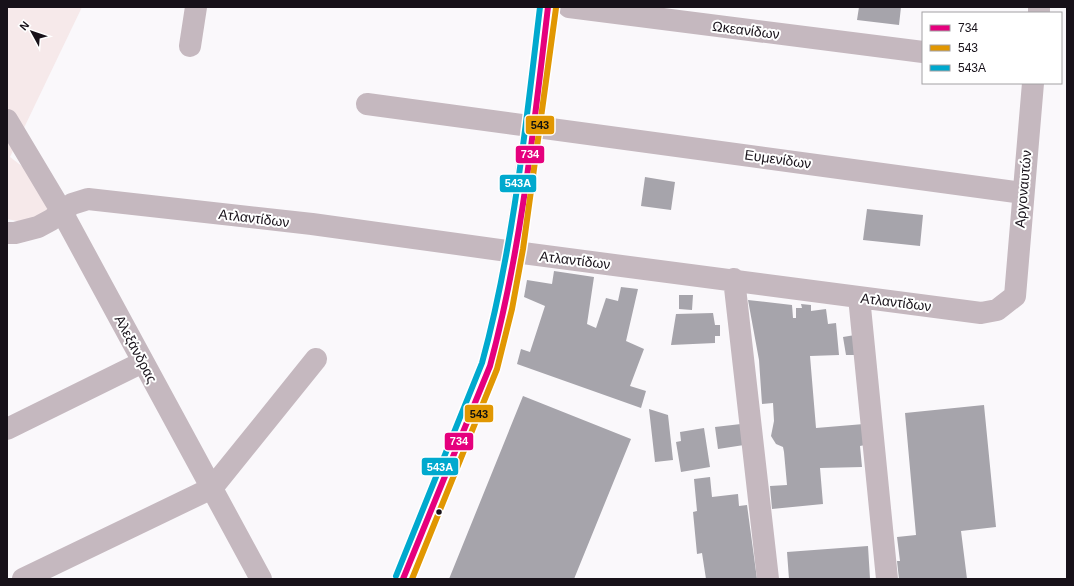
<svg xmlns="http://www.w3.org/2000/svg" width="1074" height="586" font-family="Helvetica,sans-serif">
<rect width="100%" height="100%" fill="#faf8fb"/>
<path fill="#f6e9ea" d="M7,7H82L10,157L57,193L37,225L7,219Z"/>
<path fill="#a6a4ab" d="M859,7H901L899,25L857,20Z
M645,177L675,182L671,210L641,206Z
M867,209L923,215L920,246L863,240Z
M554,271L594,277L587,324L596,328L606,298L618,301L621,287L638,289L626,341L644,349L630,386L646,391L641,408L517,364L521,349L530,352L545,306L524,297L527,280L552,284Z
M679,295H693L692,310L679,309Z
M748,300L792,305L793,318H796V308H802L801,304L811,305V311L826,309L828,324L836,323L839,355L810,356L816,428L864,424L865,445L860,446L862,467L820,468L823,504L772,509L770,486L787,485L784,452L783,447L776,444L771,436L774,421L773,403L762,404L759,360Z
M713,313L715,325H720V336H715V343L671,345L676,314Z
M855,335L858,355H846L843,337Z
M523,396L631,439L574,579H449Z
M984,405L996,527L961,531L967,579H899L897,561H900L897,537L916,535L905,413Z
M649,409L668,415L673,460L655,462Z
M741,424L744,445L718,449L715,427Z
M704,428L710,467L681,472L676,442L681,441L680,432Z
M710,477L712,497L738,494L739,506L747,505L757,579H706L702,553L697,554L693,512L697,511L694,479Z
M868,546L870,579H789L787,552Z"/>
<g fill="none" stroke-linecap="round" stroke-linejoin="round">
<path stroke="#c5b8bf" stroke-width="22" d="M569,7L923,52
M1039,13V7
M190,46L196,7
M367,104L1023,193
M7,120L62,212L261,579
M7,233H15L38,227L51,220L72,204L88,199L312,224L515,252L981,313L997,310L1015,296L1033,83
M734,279L768,579
M859,297L887,579
M7,429L143,362
M23,579L212,488L316,359
M403,579L490,366C505,314 513,262 521,208C531,141 540,74 548,7"/>
<g stroke="#fff" stroke-width="9">
<path id="bus-1" d="M403,579L490,366C521,251 534,126 548,7"/>
</g>
<g stroke="#fff" stroke-width="9">
<path id="bus-2" d="M412,579L497,369L512,309L523,249L556,8"/>
</g>
<g stroke="#fff" stroke-width="9">
<path id="bus-3" d="M396,576L482,363C513,250 526,124 540,7"/>
</g>
<use href="#bus-1" stroke="#e5007d" stroke-width="6"/>
<use href="#bus-2" stroke="#e19702" stroke-width="6"/>
<use href="#bus-3" stroke="#00a9ce" stroke-width="6"/>
</g>
<circle fill="#171119" stroke="#fff" stroke-width="1.5" cx="439" cy="512" r="3.5"/>
<g text-anchor="middle" stroke-width="4" stroke-linejoin="round" paint-order="stroke">
<g font-size="14" fill="#171119" stroke="#fff">
<text transform="translate(746 30) rotate(7)" y="5">Ωκεανίδων</text>
<text transform="translate(778 159) rotate(8)" y="5">Ευμενίδων</text>
<text transform="translate(1023 189) rotate(-85)" y="5">Αργοναυτών</text>
<text transform="translate(254 218) rotate(7)" y="5">Ατλαντίδων</text>
<text transform="translate(575 260) rotate(7)" y="5">Ατλαντίδων</text>
<text transform="translate(896 302) rotate(7)" y="5">Ατλαντίδων</text>
<text transform="translate(136 349) rotate(62)" y="5">Αλεξάνδρας</text>
</g>
</g>
<g stroke="#fff" stroke-width="1.5">
<rect x="525" y="115" width="30" height="20" rx="4" fill="#e19702"/>
<rect x="515" y="145" width="30" height="19" rx="4" fill="#e5007d"/>
<rect x="499" y="174" width="38" height="19" rx="4" fill="#00a9ce"/>
<rect x="464" y="404" width="30" height="19" rx="4" fill="#e19702"/>
<rect x="444" y="432" width="30" height="19" rx="4" fill="#e5007d"/>
<rect x="421" y="457" width="38" height="19" rx="4" fill="#00a9ce"/>
</g>
<g font-size="11" text-anchor="middle" font-weight="bold" fill="#fff">
<text x="530" y="158">734</text>
<text x="518" y="187">543A</text>
<text x="459" y="445">734</text>
<text x="440" y="471">543A</text>
</g>
<g font-size="11" text-anchor="middle" font-weight="bold" fill="#111">
<text x="540" y="129">543</text>
<text x="479" y="418">543</text>
</g>
<rect width="1074" height="586" fill="none" stroke="#171119" stroke-width="16"/>
<rect x="922" y="12" width="140" height="72" fill="#ffffff" stroke="#a2a0a3"/>
<rect x="930" y="25" width="20" height="6" fill="#e5007d" stroke="#a2a0a3"/>
<text x="958" y="32" font-size="12" fill="#171119">734</text>
<rect x="930" y="45" width="20" height="6" fill="#e19702" stroke="#a2a0a3"/>
<text x="958" y="52" font-size="12" fill="#171119">543</text>
<rect x="930" y="65" width="20" height="6" fill="#00a9ce" stroke="#a2a0a3"/>
<text x="958" y="72" font-size="12" fill="#171119">543A</text>
<g transform="translate(32 32) rotate(310)" stroke="#ffffff" stroke-width="3" paint-order="stroke">
<path d="M0-3L7 15L0 10L-7 15Z" fill="#171119"/>
<text y="-6" font-size="11" font-weight="bold" text-anchor="middle" fill="#171119">N</text>
</g>
</svg>
